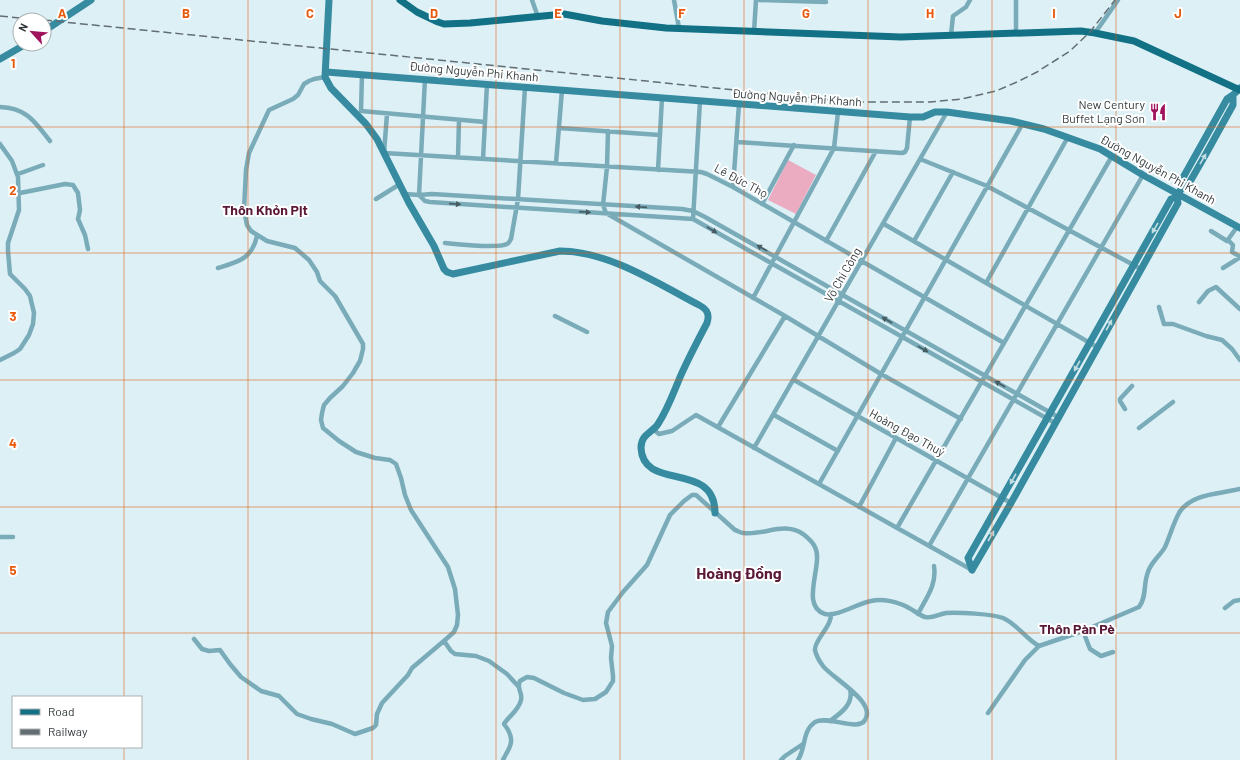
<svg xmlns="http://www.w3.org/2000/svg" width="1240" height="760" font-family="Barlow,sans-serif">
<rect width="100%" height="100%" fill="#dcf0f6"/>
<path fill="#ebacc2" d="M788,160L816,175L796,214L768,200Z"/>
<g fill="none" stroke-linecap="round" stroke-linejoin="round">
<path stroke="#79abb9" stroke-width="4.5" d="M532,0L538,17
M674,0L679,28
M759,0L826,2
M754,32L756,0
M1016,33V0
M1095,33L1118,0
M951,35L953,16L966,7L970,0
M362,74L361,111L485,122
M0,107C27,108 35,122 50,141
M387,114L384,153L701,172L707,174L733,187L1004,343
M559,128L660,135
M608,131L607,167L603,205L606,213L785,316L881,374L961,419
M737,142L902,153L905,152L907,148L910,117
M0,144L12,161L18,177L19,210L8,243V251L10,274L25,289L30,296L34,313L33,324L29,335L20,349L14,353L0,360
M458,157L459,120
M483,159L487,84
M920,159L987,186L1141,269
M556,163L562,90
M658,170L662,98
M18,174L43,165
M733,187L739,104
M20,193L65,184L73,185L78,193L80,210L78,219L85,235L88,249
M405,194L419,195L432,194L682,209L693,211L705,217L1058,417
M419,195L425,201L430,202L693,219L1055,423
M419,195L425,79
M376,199L400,184
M762,204L794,145
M693,219L700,101
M884,224L1097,347
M1211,231L1227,241L1237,227
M826,241L876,151
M914,241L953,172
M445,243C457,244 497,249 507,244C509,243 510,241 511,239L518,199L525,87
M218,268C238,262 252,259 257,236
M1223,268L1239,258V256L1232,252L1233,245L1228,240
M986,283L1068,137
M753,298L834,148L838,112
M1199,302L1208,291L1216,287L1240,309
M1159,307L1164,324H1173L1206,336L1222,340L1232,349L1240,360
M555,316L587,332
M794,380L1011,503
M1125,409L1120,401V399L1132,386
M774,415L838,451
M718,427L785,316
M1139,428L1173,402
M653,429L659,434L672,431L696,415L972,570
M754,448L947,112
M819,484L1023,123
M859,507L896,438
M897,528L1112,156
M0,537H13
M929,546L1143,175
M1225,608L1234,601L1240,600
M918,614C926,598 937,585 934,566
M1083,631L1090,649L1101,656L1113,652
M194,639L202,649L209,651L220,650L230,664L241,677L261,691L279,696L297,714L311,719L332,724L355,734L373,728L376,725L377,714L382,703L408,675L412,668L445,640L454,632L457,625L458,615L455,589L448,567L411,510L405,495L401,478L396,464L390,460L375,458L356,452L339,441L323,428L321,420L322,413L324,405L330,398L343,386L353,373L360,361L363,349V344L335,296L320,281L317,272L309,260L295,248L267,241L251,231L247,225L244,210L246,170L249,153L269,110L293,99L298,95L304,84L309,81L314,79L325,77
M444,641L451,651L455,654L476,656L489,661L507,674L518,686
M988,713L1025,660L1039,646L1083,631L1139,607C1147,597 1143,584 1148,572C1151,562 1160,556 1165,547C1170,536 1173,524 1179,513C1191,493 1220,494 1240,489
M830,721C841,713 854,704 850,689
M503,760C507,751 515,743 509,732C508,729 506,727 504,724C509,716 519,710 521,700C523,692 516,689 520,681L527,677L534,678L564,693L583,700L595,699L606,692L613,681V676L611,658L612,646L606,623L608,612L623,592L647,565L670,515L684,501L692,495H696L735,530C738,531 741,533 743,533C764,536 783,521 803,534C808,538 812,541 815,547C824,564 799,606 825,614C837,617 858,603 871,601C882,598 899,602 909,608C915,611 919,615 925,617C932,619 939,614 946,613C957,612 993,614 1003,618C1017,624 1026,639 1039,646
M781,760L785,756L803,744
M798,760C806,748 802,731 815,722C828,715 858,732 865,720C877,702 832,678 823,666C820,662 816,655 815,650C814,642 828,629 830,620C831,618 831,616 831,614"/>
<path stroke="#368ba0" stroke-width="7" d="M329,0L325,77L331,88L366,124L377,139L409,203L434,246L444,269L447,272L453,274L560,251C608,251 657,283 699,305C707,309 710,314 707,323C698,340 689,357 681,375C674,391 668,409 658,424C652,433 641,434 641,448C643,492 715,460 715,513
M44,31L91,0
M0,59L26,44
M326,72L910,117H923L935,112H947L1011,121L1044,129L1100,149L1143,175L1240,228
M1181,189L1187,187L1207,152L1233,105V95
M972,570L968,558L1171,199L1177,197L1181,189L1180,183L1227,99L1233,95L1240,88
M972,570L1011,503L1178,203L1177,197"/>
<path stroke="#127185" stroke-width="7" d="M400,0L417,12L438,22L444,24L470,23L564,14L602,21L666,28L901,37L1081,31L1095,33L1134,41L1240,90"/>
<path stroke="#626e71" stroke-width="1.5" stroke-dasharray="8 4" stroke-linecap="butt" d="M0,16L41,20
M44,20L833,100L862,102H930L962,99L996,91L1017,82L1037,72L1070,51L1090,32L1115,0"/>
</g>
<defs><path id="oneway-solid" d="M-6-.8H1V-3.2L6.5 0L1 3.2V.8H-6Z"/></defs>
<g fill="#c3dce2">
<use href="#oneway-solid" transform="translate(1203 159) rotate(-60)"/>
<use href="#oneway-solid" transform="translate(1155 228) rotate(120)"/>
<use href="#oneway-solid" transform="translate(1109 325) rotate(-61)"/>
<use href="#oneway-solid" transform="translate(1077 366) rotate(119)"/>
<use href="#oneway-solid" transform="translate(1013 479) rotate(119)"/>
<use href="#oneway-solid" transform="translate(991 536) rotate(-60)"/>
</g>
<g fill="#475c62">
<use href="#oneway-solid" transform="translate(455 204) rotate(4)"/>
<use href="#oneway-solid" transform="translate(641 207) rotate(-176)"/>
<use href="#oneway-solid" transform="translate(585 212) rotate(4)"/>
<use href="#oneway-solid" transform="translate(712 230) rotate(31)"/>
<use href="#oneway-solid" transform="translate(762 248) rotate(-151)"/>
<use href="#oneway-solid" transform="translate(887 320) rotate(-150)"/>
<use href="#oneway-solid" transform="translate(923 349) rotate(29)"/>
<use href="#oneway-solid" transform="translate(1000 384) rotate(-150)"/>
</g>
<path fill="none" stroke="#e8590c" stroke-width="1" stroke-opacity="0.55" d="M124,0V697M248,0V760M372,0V760M496,0V760M620,0V760M744,0V760M868,0V760M992,0V760M1116,0V760M0,127H1240M0,253H1240M0,380H1240M0,507H1240M0,633H1240M124,747V760"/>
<defs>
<g id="restaurant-bare" transform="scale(1.38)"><path d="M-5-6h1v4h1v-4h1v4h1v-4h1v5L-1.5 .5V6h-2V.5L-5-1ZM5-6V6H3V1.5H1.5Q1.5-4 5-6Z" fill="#a0145e" stroke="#fff" stroke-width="2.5" paint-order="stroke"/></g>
</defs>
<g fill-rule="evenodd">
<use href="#restaurant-bare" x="1158" y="112"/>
</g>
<g text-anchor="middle" stroke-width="4" stroke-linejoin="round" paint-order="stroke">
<g font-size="12" fill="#323a3c" stroke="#fff">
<text transform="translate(474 72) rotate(5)" y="4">Đường Nguyễn Phi Khanh</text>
<text transform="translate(797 98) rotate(4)" y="4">Đường Nguyễn Phi Khanh</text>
<text transform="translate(1158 170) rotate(29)" y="4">Đường Nguyễn Phi Khanh</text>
<text transform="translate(741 181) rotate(28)" y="4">Lê Đức Thọ</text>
<text transform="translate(843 275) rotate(-60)" y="4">Võ Chí Công</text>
<text transform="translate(907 433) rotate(29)" y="4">Hoàng Đạo Thuý</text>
</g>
<g font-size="12" fill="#323a3c" stroke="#fff" text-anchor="end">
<text x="1145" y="109">New Century<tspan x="1145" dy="14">Buffet Lạng Sơn</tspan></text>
</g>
<g font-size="14" font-weight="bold" fill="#591836" stroke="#fff">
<text x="265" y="215">Thôn Khỏn Pịt</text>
<text x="1077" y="634">Thôn Pàn Pè</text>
</g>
<g font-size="16" font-weight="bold" fill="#591836" stroke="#fff">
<text x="739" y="579">Hoàng Đồng</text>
</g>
</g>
<g font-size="13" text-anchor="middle" font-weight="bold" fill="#e8590c" stroke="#fff" stroke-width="4" stroke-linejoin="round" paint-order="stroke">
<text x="62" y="18">A</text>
<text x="186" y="18">B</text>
<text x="310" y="18">C</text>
<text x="434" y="18">D</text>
<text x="558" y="18">E</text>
<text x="682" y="18">F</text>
<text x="806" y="18">G</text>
<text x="930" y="18">H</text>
<text x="1054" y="18">I</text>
<text x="1178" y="18">J</text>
<text x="13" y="68">1</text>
<text x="13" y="195">2</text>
<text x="13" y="321">3</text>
<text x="13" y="448">4</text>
<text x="13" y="575">5</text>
</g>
<rect x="12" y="696" width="130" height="52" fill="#ffffff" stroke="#adb0b1"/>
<rect x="20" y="709" width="20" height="6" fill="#127185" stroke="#adb0b1"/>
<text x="48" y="716" font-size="12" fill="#323a3c">Road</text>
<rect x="20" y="729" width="20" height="6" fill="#626e71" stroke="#adb0b1"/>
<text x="48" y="736" font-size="12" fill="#323a3c">Railway</text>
<g transform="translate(32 32) rotate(297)"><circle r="19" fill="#ffffff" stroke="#adb0b1"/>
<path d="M0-3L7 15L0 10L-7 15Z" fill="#a0145e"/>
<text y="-6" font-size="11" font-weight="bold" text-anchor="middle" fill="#323a3c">N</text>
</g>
</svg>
